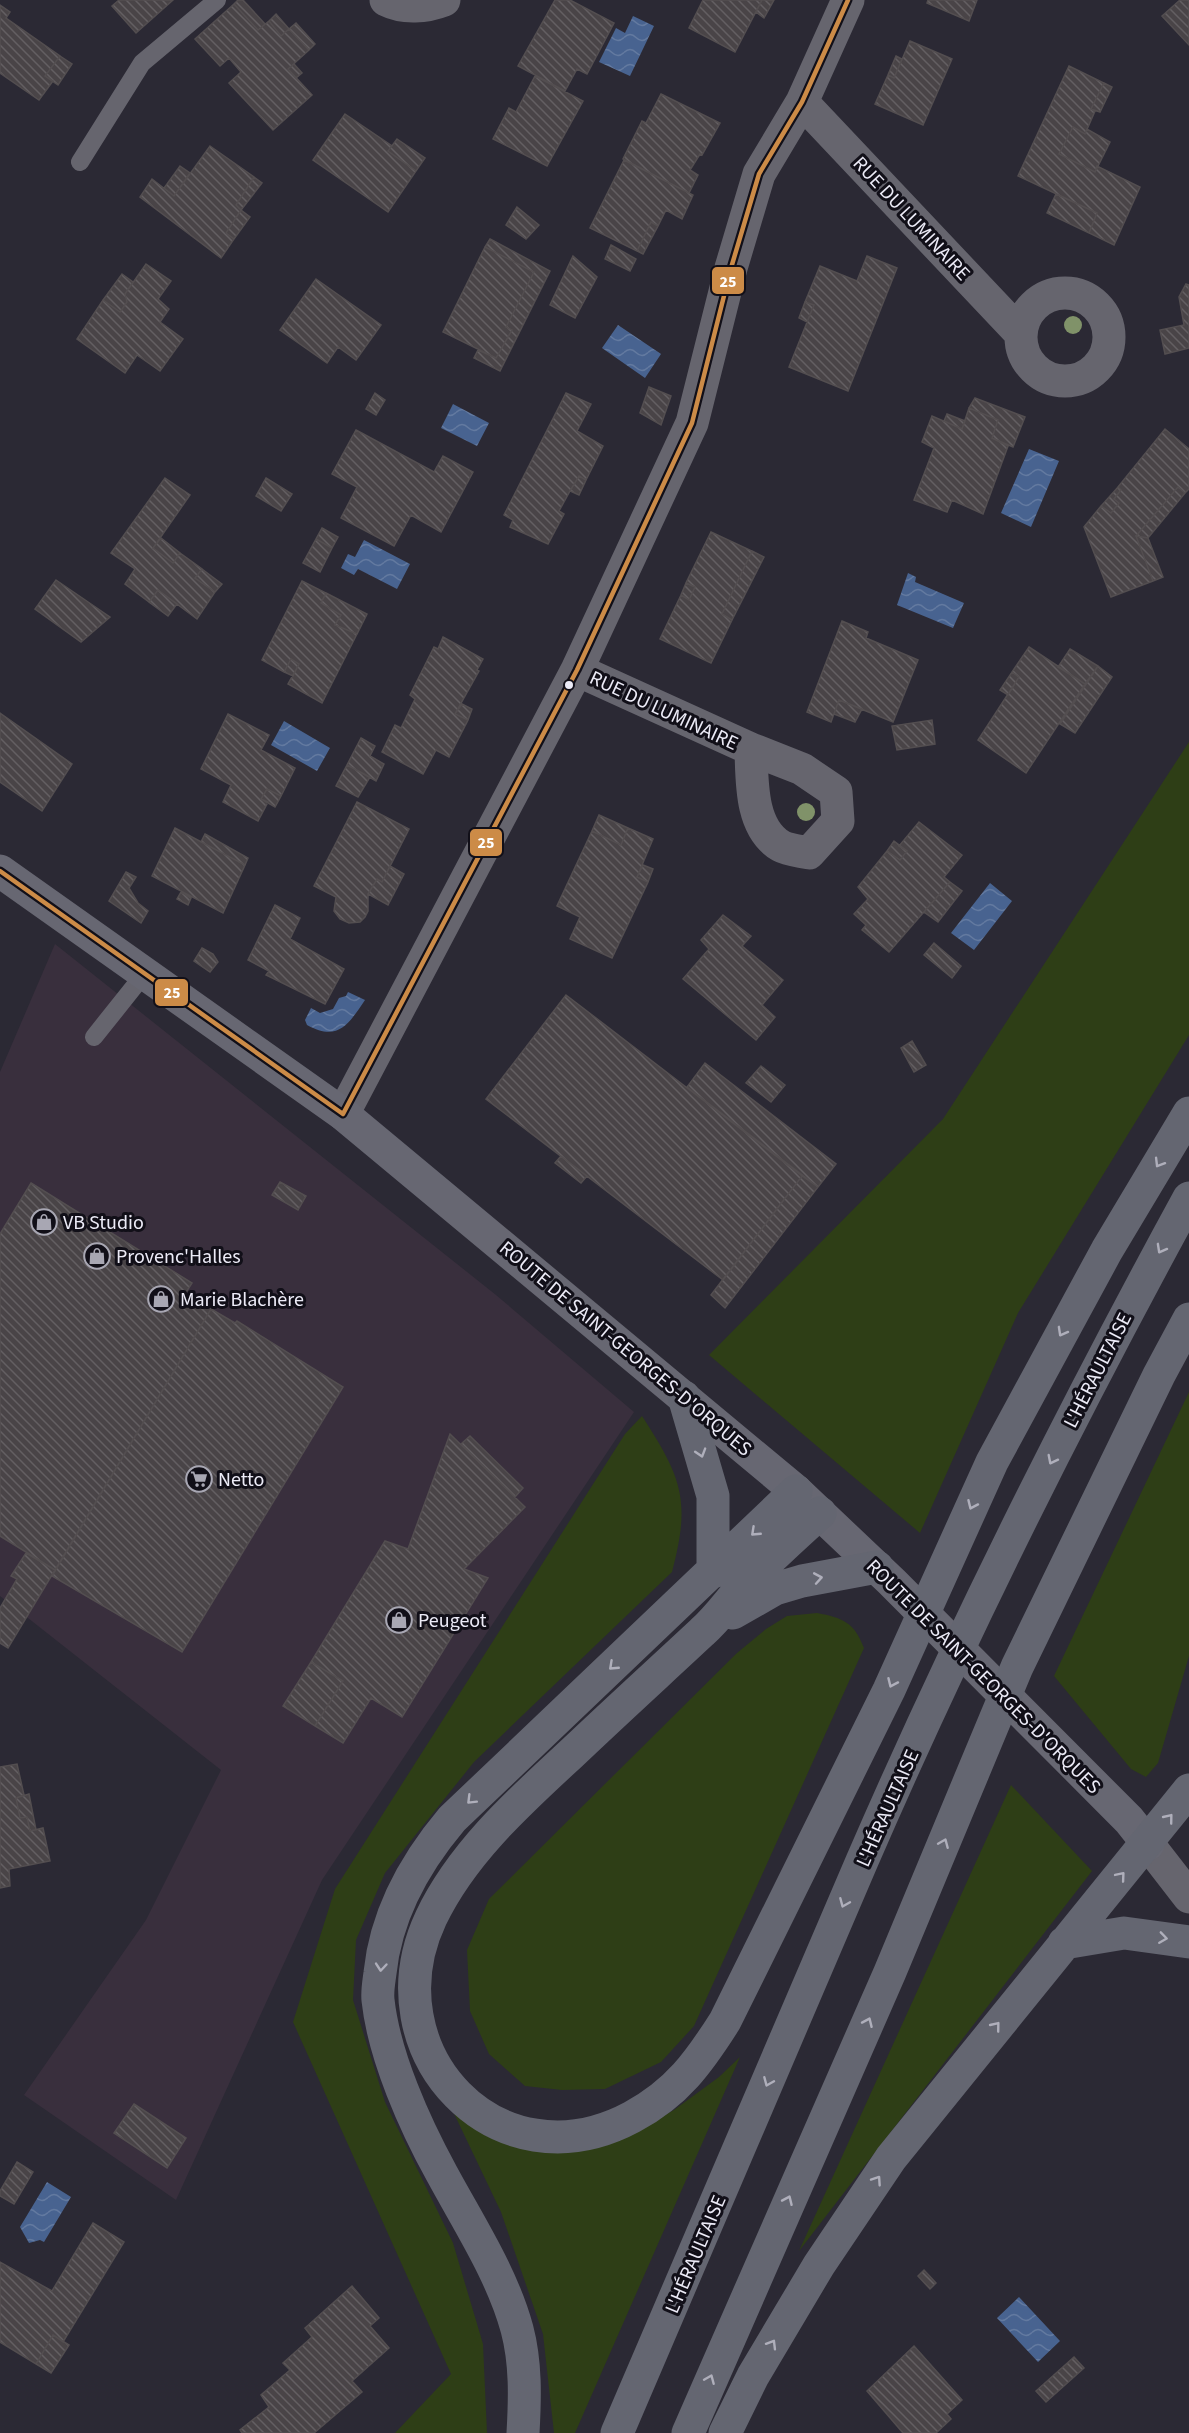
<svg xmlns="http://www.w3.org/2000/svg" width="1189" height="2433" font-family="'Source Sans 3',sans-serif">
<defs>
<pattern id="water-waves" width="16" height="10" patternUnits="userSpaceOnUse" patternTransform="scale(1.5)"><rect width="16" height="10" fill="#486390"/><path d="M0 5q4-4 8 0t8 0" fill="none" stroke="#637aa0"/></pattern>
<pattern id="building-back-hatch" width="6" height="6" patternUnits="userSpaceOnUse" patternTransform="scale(1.5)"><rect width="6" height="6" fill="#494447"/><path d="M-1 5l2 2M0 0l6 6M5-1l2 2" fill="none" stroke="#635f62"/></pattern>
</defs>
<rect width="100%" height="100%" fill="#2b2934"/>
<path fill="#392f3d" d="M55,944L496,1295L634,1412L322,1880L176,2200L24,2095L146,1920L221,1770L0,1596V1072Z"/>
<path fill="#2e3e16" d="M1189,742V1035L1018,1313L920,1533L709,1355L943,1119Z
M1189,1392V1656L1158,1763L1146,1777L1131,1769L1054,1676Z
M642,1416C682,1478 691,1500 672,1572L474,1762L385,1873L356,1940L353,2000L385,2102L453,2243L483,2344L487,2433H395L451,2374L293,2022L335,1889L625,1434Z
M817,1613C843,1618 854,1622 864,1648L694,2026L661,2062L605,2089L562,2090L525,2086L489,2054L470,2011L467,1950L489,1899L737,1653L766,1629L787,1616Z
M1011,1785L1092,1871L799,2251Z
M740,2057L575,2433H554L543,2334L501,2212L439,2082L575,2149L623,2138L674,2110L719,2077Z"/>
<path fill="url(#water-waves)" d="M633,16L654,26L630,76L599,62L616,28L625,33Z
M618,325L661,354L645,378L602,348Z
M453,404L489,423L477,446L441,428Z
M1029,449L1059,461L1031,527L1001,513Z
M364,540L410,564L397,589L358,569L354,575L341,568L348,554L355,557Z
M908,573L916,577L915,582L964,603L953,628L897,605Z
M284,721L330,748L317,771L271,745Z
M990,883L1012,901L974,950L951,933Z
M348,992L365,1000C348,1025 338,1042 307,1025L305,1020L311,1008L320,1013L333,1009L339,998L346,996Z
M47,2182L71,2197L44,2242L40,2240L29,2243L20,2227Z
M1019,2297L1060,2341L1038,2362L997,2318Z"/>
<path fill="url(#building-back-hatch)" stroke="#534e50" stroke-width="1.5" d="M119,0H173L136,33L112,6Z
M238,0H243L265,24L258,30L234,4Z
M555,0H570L614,23L587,74L577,69L565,91L518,66Z
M703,0H762L735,52L689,28Z
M762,0H774L764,18L756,12Z
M928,0H977L969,21L927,3Z
M1180,0H1189V45L1162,16Z
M234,4L258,30L269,21L281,36L289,29L309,50L288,69L312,95L273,130L229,83L241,72L229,58L220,66L195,39Z
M0,5L10,12L6,18L60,56L45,76L53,81L39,100L0,73Z
M276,14L289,29L281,36L269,21Z
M296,23L315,44L309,50L289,29Z
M910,41L952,59L923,125L875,104L888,75L894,78Z
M60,56L72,64L58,85L45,76Z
M896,56L902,59L894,78L888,75Z
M294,64L302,73L296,78L288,69Z
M1069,66L1104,83L1091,109L1095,111L1085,134L1073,127L1059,154L1095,172L1097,166L1140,187L1114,245L1089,233L1097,213L1018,176Z
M535,76L583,101L547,166L493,139L509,108L516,112Z
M1104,83L1112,87L1100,112L1091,109Z
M661,94L720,123L702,155L700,154L690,170L698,175L689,193L623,159L642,121L646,123Z
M345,114L392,146L388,151L416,171L388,212L313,160Z
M1073,127L1085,134L1087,129L1110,142L1095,172L1059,154Z
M397,139L425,158L416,171L388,151Z
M210,146L254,177L236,205L241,210L226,233L234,239L221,258L140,197L152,179L174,196Z
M624,160L693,195L682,219L666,210L658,226L651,222L637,251L590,228Z
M180,166L190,173L174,196L164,188Z
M254,177L262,183L241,210L236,205Z
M1056,194L1097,213L1089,233L1047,213Z
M517,207L539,225L526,239L506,225Z
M241,210L250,217L234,239L226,233Z
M651,222L658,226L643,254L637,251Z
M490,239L550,271L500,371L474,358L478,350L496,358L512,330L506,327L534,272L485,247Z
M611,245L636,259L630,271L605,259Z
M485,247L534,272L506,327L512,330L496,358L443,332Z
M573,256L597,277L575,318L550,305Z
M867,256L897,268L848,391L789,367L814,305L805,302L820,266L857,281Z
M146,264L171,281L158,299L169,309L160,322L183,339L160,371L137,355L125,373L77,339L103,300L120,312L127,302L125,294Z
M122,274L133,282L125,294L127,302L120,312L103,300Z
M316,279L381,325L356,360L338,347L327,363L280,330Z
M1186,284L1189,285V348L1165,354L1160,330L1184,325L1179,297Z
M805,302L814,305L807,322L799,318Z
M649,387L671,396L661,425L640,413Z
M375,393L385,400L376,415L366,409Z
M566,393L591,404L577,431L603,446L586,480L579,476L570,491L559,511L564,514L548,544L510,527L513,520L504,515Z
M975,398L1025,417L1013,447L992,438L998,420L969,408Z
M969,408L998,420L992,438L1008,446L983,514L952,500L947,512L914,500L934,448L922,442L932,416L962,429Z
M947,414L965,421L962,429L944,421Z
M1165,429L1189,449V489L1185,493L1178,487L1136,536L1153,581L1111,597L1084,527L1101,506L1111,513L1119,503L1114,499L1121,490L1118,487Z
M356,430L434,472L443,456L473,472L441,532L411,515L394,546L341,518L357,487L332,474Z
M579,476L586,480L579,495L570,491Z
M165,478L190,495L153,548L173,563L180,553L202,569L195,578L215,592L197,619L158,590L149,602L125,584L135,569L111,553Z
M266,478L292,494L281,511L256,496Z
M1118,487L1121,490L1114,499L1119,503L1111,513L1101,506Z
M1178,487L1185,493L1148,538L1136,536Z
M322,528L338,537L332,548L316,539Z
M711,532L752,551L722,614L732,620L711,663L660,639L681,595L689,600L695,587L686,583Z
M1136,536L1148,538L1163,577L1153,581Z
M161,538L180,553L173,563L153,548Z
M316,539L332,548L320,572L303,563Z
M752,551L764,557L732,620L722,614Z
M202,569L222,584L215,592L195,578Z
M56,580L110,617L81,642L35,609Z
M302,581L326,593L321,603L341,615L335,625L357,634L322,703L288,684L299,664L291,659L284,672L262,660Z
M686,583L695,587L689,600L681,595Z
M158,590L177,604L168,616L149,602Z
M326,593L367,614L357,634L335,625L341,615L321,603Z
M842,621L868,632L866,638L918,660L893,722L839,700L831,722L807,712Z
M443,637L483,659L477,670L479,671L455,714L468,720L449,757L436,750L423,774L382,752L395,725L401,728L415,699L410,695L434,647L438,649Z
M1029,647L1085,684L1026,773L978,740L1019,677L1012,672Z
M1070,649L1098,666L1085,684L1058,667Z
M291,659L299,664L293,676L284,672Z
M1098,666L1112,677L1075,733L1060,724Z
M1012,672L1019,677L1008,695L1000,690Z
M839,700L862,709L855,722L834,714Z
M462,704L472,709L468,720L455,714Z
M0,713L72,764L42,811L0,782Z
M228,714L269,735L261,750L295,768L281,796L267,789L261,799L268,802L258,821L223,802L231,785L201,769Z
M932,720L935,744L897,750L892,726Z
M361,738L375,746L370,756L384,764L376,781L347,765Z
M347,765L370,777L358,797L336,786Z
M267,789L281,796L275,807L261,799Z
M357,802L409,829L382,882L377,879L368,894V911L365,917L360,922L349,923L340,919L334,911L336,897L314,886Z
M599,815L628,828L621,845L592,831Z
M919,822L962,855L944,877L950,882L889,952L862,930L866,925L854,914L868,899L858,887L887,851L900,860L907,851L899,846Z
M175,828L245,865L223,913L152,876Z
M628,828L653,839L637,877L648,882L612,958L570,939L580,917L557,906L592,831L621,845Z
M205,834L248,858L245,865L201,842Z
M894,841L907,851L900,860L887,851Z
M643,865L653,869L648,882L637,877Z
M390,866L404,874L388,905L368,894L377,879L382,882Z
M126,872L136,877L129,888L138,903L148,911L141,923L109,901Z
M950,882L962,891L938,922L924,912Z
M181,892L191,898L188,905L177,899Z
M275,905L300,918L290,939L344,969L325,1004L266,975L269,971L248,960Z
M723,915L751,936L742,946L783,980L762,1005L775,1017L756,1040L683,979L709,949L701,940Z
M934,943L961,966L952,978L924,955Z
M202,948L213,954L218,962L210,972L194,961Z
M566,995L802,1176L723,1280L486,1099Z
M912,1041L926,1065L914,1072L901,1048Z
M705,1063L836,1164L818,1187L687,1087Z
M761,1066L785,1085L771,1102L746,1083Z
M561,1156L587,1176L581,1183L555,1163Z
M802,1176L818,1187L725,1308L711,1295Z
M280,1182L306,1196L298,1210L272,1195Z
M31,1183L192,1283L185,1294L211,1309L55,1570L0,1536V1234Z
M211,1309L235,1323L237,1321L343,1387L182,1652L52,1576Z
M450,1434L525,1507L464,1569L488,1578L402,1717L371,1698L343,1743L315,1726L343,1681L311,1662L385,1541L408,1549Z
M470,1436L523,1488L515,1497L461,1444Z
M26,1553L55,1570L8,1648L0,1643V1608L17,1579L11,1576Z
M311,1662L343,1681L315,1726L283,1706Z
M17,1764L24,1795L16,1798L20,1818L27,1817L30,1831L43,1828L50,1861L9,1869L10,1886L0,1888V1767Z
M29,1794L36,1830L30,1831L27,1817L20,1818L16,1798Z
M134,2104L186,2138L167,2168L114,2133Z
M17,2162L33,2172L14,2204L0,2196V2191Z
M93,2223L124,2242L63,2342L53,2335L36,2364L0,2342V2262L52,2291Z
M924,2270L936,2283L930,2289L918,2276Z
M352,2286L379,2318L370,2326L389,2348L352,2381L362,2392L314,2433H242L240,2430L269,2407L261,2395L290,2370L283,2363L312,2337L305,2328Z
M53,2335L69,2345L51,2373L36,2364Z
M914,2346L962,2400L947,2414L951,2419L936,2433H903L867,2391Z
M1074,2357L1084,2368L1046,2402L1036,2391Z"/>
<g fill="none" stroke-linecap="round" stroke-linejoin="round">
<path stroke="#66656e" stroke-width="18" d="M80,162L142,63L217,0
M94,1037L145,973"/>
<path stroke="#66656e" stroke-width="33" d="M386,0C404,9 426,7 444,0
M802,102L1021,334
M1021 337a44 44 0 1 1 88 0a44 44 0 1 1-88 0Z
M577,670L751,749C752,780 750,828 781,846C788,850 800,851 809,853L838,821L836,792L802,769L751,749
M343,1114L577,670L692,423L731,268L759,174L802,102L848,0"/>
<path stroke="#66656e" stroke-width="33" d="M1148,1844L1189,1897"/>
<path stroke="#676772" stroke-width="33" d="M0,871L343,1114L796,1491L892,1582L1129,1820L1148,1844"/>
<path stroke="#646671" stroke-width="33" d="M684,1397L713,1496V1572
M820,1513C795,1536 769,1559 745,1584C730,1600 718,1618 702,1632C658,1673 614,1713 571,1754C519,1802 462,1853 431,1918C368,2052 498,2189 632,2117C677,2093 699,2062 725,2021L889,1690L992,1462L1107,1250L1189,1113
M733,1613L775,1589L802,1581L877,1567
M1064,1943L1124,1933L1189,1942
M523,2433C525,2398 526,2363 517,2329C502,2274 469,2224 442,2174C415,2125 384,2056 378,2000C377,1991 379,1981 380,1973C386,1914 414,1864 452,1819L796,1491
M617,2433C700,2243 779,2051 862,1861C960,1635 1071,1414 1189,1198
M688,2433L890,1972L1017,1667L1159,1375L1189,1319
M725,2433L753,2376L819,2265L891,2158L1189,1790"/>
<g stroke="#110f18" stroke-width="9">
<path id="bus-1" d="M0,871L343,1114
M343,1114L577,670L692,423L731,268L759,174L802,102L848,0"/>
</g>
<use href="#bus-1" stroke="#cc8b47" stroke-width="4.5"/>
</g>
<g fill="#809269">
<circle cx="1073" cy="325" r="9"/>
<circle cx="806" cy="812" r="9"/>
</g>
<defs><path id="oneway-chevron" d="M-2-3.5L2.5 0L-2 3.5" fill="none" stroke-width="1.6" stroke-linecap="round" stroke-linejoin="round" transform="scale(1.5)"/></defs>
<g stroke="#afafbb">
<use href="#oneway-chevron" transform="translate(1159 1163) rotate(121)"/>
<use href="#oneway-chevron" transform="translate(1161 1249) rotate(119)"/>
<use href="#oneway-chevron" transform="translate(1062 1332) rotate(119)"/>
<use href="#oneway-chevron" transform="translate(701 1453) rotate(73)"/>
<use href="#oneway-chevron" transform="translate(1052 1460) rotate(117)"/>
<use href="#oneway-chevron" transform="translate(972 1505) rotate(114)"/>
<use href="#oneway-chevron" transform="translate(755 1532) rotate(137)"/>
<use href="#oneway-chevron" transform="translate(818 1578) rotate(-10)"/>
<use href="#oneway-chevron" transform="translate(613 1666) rotate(137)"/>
<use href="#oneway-chevron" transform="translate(892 1683) rotate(114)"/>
<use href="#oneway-chevron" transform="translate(471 1800) rotate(135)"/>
<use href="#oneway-chevron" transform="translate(1169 1818) rotate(-51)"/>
<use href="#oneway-chevron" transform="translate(944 1843) rotate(-67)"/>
<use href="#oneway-chevron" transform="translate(1121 1876) rotate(-50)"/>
<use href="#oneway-chevron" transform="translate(844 1903) rotate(113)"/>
<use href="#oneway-chevron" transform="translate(1163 1938) rotate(8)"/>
<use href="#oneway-chevron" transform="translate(381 1967) rotate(95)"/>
<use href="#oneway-chevron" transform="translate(868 2022) rotate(-66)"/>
<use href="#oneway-chevron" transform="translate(996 2026) rotate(-51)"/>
<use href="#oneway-chevron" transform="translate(768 2082) rotate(113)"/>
<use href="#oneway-chevron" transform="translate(877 2180) rotate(-56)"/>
<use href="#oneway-chevron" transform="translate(788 2200) rotate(-66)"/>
<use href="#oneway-chevron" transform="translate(772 2344) rotate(-59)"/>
<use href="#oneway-chevron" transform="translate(710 2379) rotate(-67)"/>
</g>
<defs>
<g id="shop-ring" transform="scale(1.35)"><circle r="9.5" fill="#110f18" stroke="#a8a7b3" stroke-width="1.5"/><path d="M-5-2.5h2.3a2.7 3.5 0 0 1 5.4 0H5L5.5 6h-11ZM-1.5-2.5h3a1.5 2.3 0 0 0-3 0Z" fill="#a8a7b3"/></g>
<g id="supermarket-ring" transform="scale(1.35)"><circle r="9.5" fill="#110f18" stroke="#a8a7b3" stroke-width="1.5"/><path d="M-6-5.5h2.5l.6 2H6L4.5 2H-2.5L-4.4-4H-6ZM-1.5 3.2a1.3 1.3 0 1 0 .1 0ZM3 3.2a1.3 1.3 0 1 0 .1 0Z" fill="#a8a7b3"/></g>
</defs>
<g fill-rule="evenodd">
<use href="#shop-ring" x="44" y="1222"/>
<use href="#shop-ring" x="97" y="1256"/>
<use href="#shop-ring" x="161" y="1299"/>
<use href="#supermarket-ring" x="199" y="1479"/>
<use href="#shop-ring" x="399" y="1620"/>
</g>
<circle fill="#ecebf7" stroke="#110f18" stroke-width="2" cx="569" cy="685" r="5"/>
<g text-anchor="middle" stroke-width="6" stroke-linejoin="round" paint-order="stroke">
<g font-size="20" fill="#ecebf7" stroke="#110f18">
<text transform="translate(912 218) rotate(47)" y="7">RUE DU LUMINAIRE</text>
<text transform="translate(664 710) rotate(25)" y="7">RUE DU LUMINAIRE</text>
<text transform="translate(626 1348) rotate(40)" y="7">ROUTE DE SAINT-GEORGES-D'ORQUES</text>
<text transform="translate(1097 1370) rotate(-63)" y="7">L'HÉRAULTAISE</text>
<text transform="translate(984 1676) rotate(45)" y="7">ROUTE DE SAINT-GEORGES-D'ORQUES</text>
<text transform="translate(887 1808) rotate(-66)" y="7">L'HÉRAULTAISE</text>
<text transform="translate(695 2254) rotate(-67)" y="7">L'HÉRAULTAISE</text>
</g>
<g font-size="20" fill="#ecebf7" stroke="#110f18" text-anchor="start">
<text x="63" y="1229">VB Studio</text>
<text x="116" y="1263">Provenc'Halles</text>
<text x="180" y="1306">Marie Blachère</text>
<text x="218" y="1486">Netto</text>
<text x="418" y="1627">Peugeot</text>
</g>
</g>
<g stroke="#110f18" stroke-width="2">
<rect x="711" y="266" width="34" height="29" rx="6" fill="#cc8b47"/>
<rect x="469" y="828" width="34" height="29" rx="6" fill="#cc8b47"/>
<rect x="154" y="978" width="35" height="29" rx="6" fill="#cc8b47"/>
</g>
<g font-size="16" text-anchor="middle" font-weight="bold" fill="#fff">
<text x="728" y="287">25</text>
<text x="486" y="848">25</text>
<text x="172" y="998">25</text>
</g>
</svg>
